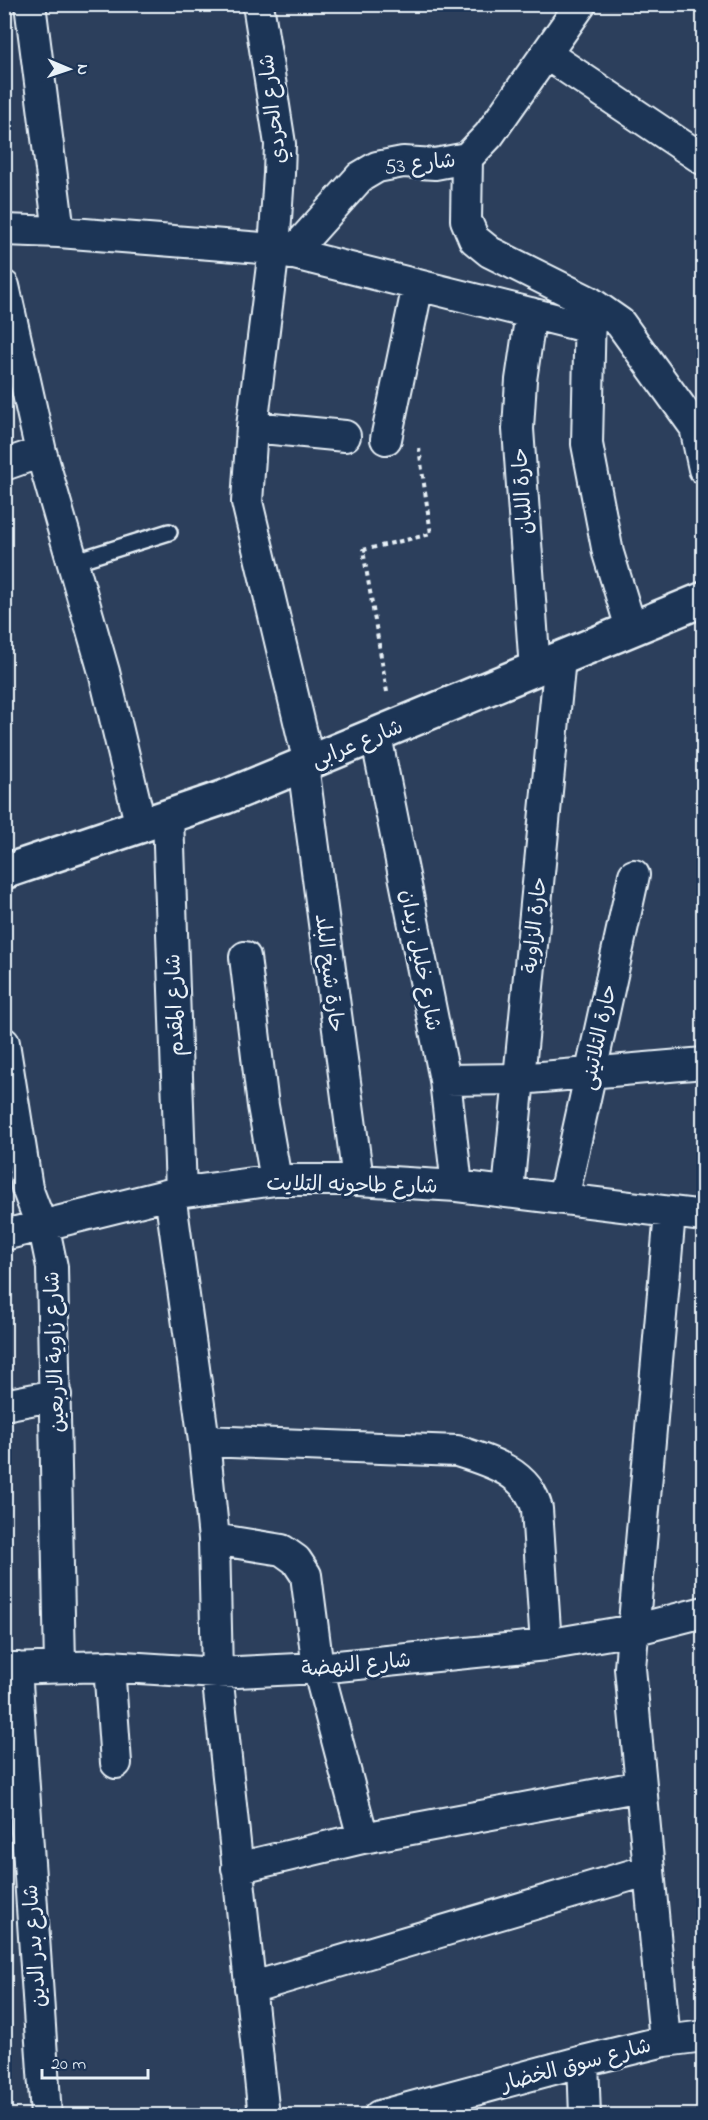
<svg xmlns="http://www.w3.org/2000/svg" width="708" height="2120" font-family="'Indie Flower','Playpen Sans Arabic',sans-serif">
<rect width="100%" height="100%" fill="#2c3f5c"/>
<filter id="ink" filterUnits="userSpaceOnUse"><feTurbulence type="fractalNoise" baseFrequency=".0167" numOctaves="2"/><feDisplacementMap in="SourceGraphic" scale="12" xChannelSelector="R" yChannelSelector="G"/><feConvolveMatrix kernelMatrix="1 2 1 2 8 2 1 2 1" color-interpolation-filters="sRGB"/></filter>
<g filter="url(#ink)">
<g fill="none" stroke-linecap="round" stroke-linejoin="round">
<g stroke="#e8f1f8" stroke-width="20">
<path id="service" d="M73,562L169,532"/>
</g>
<g stroke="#e8f1f8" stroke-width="34">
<path id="minor" d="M30,4L59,232
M258,4L280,144L279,174L274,249L252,427L247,502L309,763
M546,54L704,160
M467,158L466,220L474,239L490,252L590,302L620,323L695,427L704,469
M4,230L59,232L274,249L590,328
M291,254L360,177L377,167L403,162L435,164L467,158L489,135L581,4
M4,286L41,452L104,672L141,827
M590,308L587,444L608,553L631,628
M531,313L521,380L518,429L535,670
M252,427L345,436
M386,439L418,285
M4,465L41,452
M376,736L445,1080L457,1186
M303,765L358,1180
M168,817L181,1192
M245,957L263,1106L276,1180
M4,1043L27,1188L46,1238L52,1267L60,1666
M445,1080L519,1079L704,1063
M508,1191L560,658
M170,1194L204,1441L214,1539L217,1673L264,2116
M563,1199L634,875
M4,1235L170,1194L276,1180H358L457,1186L704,1216
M4,1405L56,1395
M204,1441L457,1451C489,1461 528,1472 537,1509L546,1645
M214,1539L282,1550L296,1560L306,1575L318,1668L363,1838
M109,1666L116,1763
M16,1668L46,2116
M4,1669L109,1666L217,1673L318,1668L546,1645L633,1630L704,1612
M237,1868L363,1838L641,1786
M250,1988L649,1870
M665,2041L630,1668L670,1213
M583,2061L585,2116
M379,2116L583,2061L665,2041L704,2036"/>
</g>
<g stroke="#e8f1f8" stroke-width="38">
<path id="tertiary" d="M4,872L225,797L704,599"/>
</g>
<path stroke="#e8f1f8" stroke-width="4" stroke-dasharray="4.5 4.5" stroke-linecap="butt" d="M387,692L363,550L431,534L419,448"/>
<use href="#service" stroke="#1d3557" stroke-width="15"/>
<use href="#minor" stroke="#1d3557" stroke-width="30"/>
<use href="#tertiary" stroke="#1d3557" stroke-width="33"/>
</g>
</g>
<g text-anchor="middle" stroke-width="6" stroke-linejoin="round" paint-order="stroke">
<g font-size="21" fill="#e8f1f8" stroke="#1d3557">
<text transform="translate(272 109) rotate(-97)" y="7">شارع الحردي</text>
<text transform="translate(420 163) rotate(-6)" y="7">شارع 53</text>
<text transform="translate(522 491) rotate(-94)" y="7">حارة اللبان</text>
<text transform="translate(357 743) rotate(-22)" y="7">شارع عرابى</text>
<text transform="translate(534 925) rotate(-84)" y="7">حارة الزاوية</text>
<text transform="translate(421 960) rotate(79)" y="7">شارع خليل زيدان</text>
<text transform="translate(330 973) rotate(83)" y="7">حارة شيخ البلد</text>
<text transform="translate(174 1005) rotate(-92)" y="7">شارع المقدم</text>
<text transform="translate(598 1037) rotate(-78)" y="7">حارة التلاتينى</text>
<text transform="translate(352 1184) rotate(1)" y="7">شارع طاحونه التلايت</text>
<text transform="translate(54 1352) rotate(-92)" y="7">شارع زاوية الاربعين</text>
<text transform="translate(356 1664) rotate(-5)" y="7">شارع النهضة</text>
<text transform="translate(34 1946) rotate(-94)" y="7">شارع بدر الدين</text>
<text transform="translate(576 2064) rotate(-15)" y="7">شارع سوق الخضار</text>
</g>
</g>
<rect width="708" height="2120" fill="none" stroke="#1d3557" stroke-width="24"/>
<rect x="12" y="12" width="684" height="2096" fill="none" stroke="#e8f1f8" stroke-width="2" filter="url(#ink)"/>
<g transform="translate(69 69) rotate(92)" stroke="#1d3557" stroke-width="4.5" paint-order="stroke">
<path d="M0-4.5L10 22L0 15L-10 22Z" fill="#e8f1f8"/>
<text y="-9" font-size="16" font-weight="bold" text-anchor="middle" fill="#e8f1f8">N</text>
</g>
<path d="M42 2069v9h106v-9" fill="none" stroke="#e8f1f8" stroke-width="3"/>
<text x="51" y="2069" font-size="18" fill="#e8f1f8" stroke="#1d3557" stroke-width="4.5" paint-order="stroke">20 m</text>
</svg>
